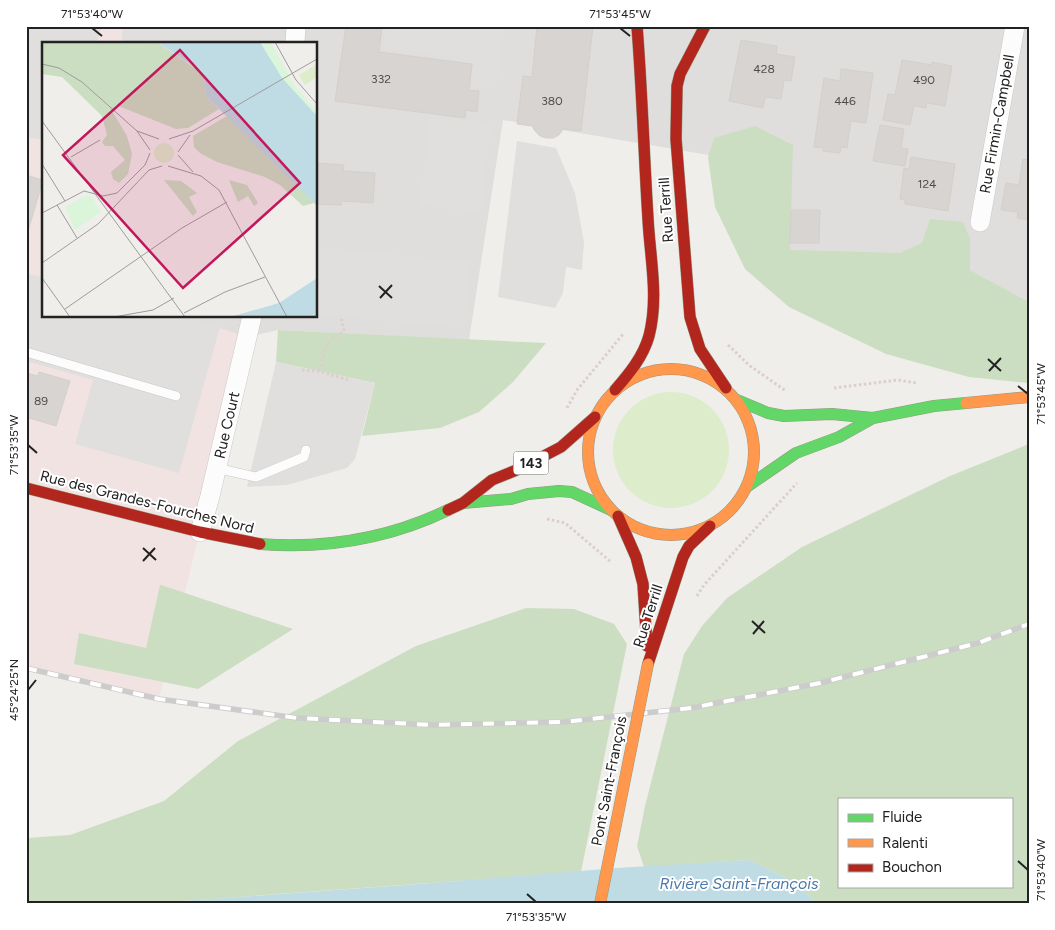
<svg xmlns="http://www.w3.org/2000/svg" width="1055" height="930" font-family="Figtree,sans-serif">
<rect width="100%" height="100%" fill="#f0eeeb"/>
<path fill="#dfdedc" d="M123,26H1029V302L970,270L783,259L785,168L503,120L469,340L278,330L247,337L181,316H316V44H121Z"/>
<path fill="#f1e3e1" d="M26,26H123L121,44H44V316H181L247,337L159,699L26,668Z"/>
<path fill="#ddeccb" d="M613 450a58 58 0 1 1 116 0a58 58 0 1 1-116 0Z"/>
<path fill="#cbdec1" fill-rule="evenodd" d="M755,126L793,145L790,250L900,253L922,243L930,219L963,222L970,239V270L1029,302V383L969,377L886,354L789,307L745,269L715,207L708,157L714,138Z
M278,330L546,343L513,382L479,412L440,428L362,436L375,383L276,362Z
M1029,444V900L1016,904H817L793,881L749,860L644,867L637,846L645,806L684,654L702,626L727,598L802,547L950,476ZM839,799H1011V886H839Z
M160,585H161L293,629L198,689L74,664L79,633L146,648Z
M526,608L574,609L614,624L627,644L581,872L170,902L26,904V838L70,835L164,801L238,741L416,646Z"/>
<path fill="#e0dfde" d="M26,26H101L97,44H44V140L26,137Z
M123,26H281L279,44H175L122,38Z
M386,26H504L495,89L472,86L475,60L383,48Z
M430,116L491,123L481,212L420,205Z
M517,141L556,148L575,193L584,242L582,270L566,267L563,293L555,308L498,297Z
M316,247L471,262L464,328L316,314Z
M27,273L44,278V316H181L220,327L179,473L75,444L93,380L26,361Z
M276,362L375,383L355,459L347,468L287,485L247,487Z"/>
<path fill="#bfdbe3" d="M749,860L793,881L817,904H122L170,902L419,884L617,868Z"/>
<path fill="#d7d4d2" stroke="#d3d0cc" d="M346,26H382L379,52L472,64L469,90L479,91L477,112L466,110L465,118L335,101Z
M537,26H593L581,131L563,129L559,135L553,138H546L540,136L535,131L532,126L517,124L523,76L532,77Z
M741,40L777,46L776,54L795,57L791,81L784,80L781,99L765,97L763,108L729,101Z
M902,60L932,65V62L952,66L945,106L927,103L926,108L914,106L910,125L883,120L888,94L895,95Z
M841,69L873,73L866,123L851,121L847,148L841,147L840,153L823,151L824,148L814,147L824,78L840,81Z
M880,125L904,129L901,148L908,149L905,166L873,161Z
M911,157L955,164L948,211L905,204V200L900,199L904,168L909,169Z
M1023,159L1029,160V220L1017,218L1018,212L1001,210L1006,183L1019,185Z
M316,163L344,165L343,171L375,173L373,203L342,201L341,205L316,204Z
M26,175L43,180L26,238Z
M791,210H820L819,243H790Z
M39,372L70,381L56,426L26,417V373L38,376Z"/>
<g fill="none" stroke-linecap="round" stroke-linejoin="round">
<g stroke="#c9c8c7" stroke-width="10">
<path id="lane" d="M26,352L176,396
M216,468L256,477L304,457L306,450"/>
</g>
<g stroke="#c9c8c7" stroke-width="20">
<path id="street" d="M295,44L296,26
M980,222L1015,26
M200,532L210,496L252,316"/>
</g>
<g stroke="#999a82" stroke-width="12">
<path id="fast" d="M737,400L768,413L784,416L832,414L873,418L934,406L966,403
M748,486L796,453L839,437L873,418
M463,503L511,499L528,494L559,491L572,492L611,510
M260,544C326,549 388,539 448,510"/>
</g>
<g stroke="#999a82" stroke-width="12">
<path id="slow" d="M588 452a83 83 0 1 1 166 0a83 83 0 1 1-166 0Z
M966,403L1029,397"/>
</g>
<g stroke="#999a82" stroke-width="12">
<path id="jam" d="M705,26L680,74L677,86L676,139L690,317L700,349L726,388
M615,390C629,374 643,357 649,336C659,297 650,258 648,219C644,155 642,90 637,26
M26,488L200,532L260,544
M448,510L463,503L492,480L519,469L561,447L595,417
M618,516L636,557L643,584L647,646
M648,664L683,557L689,546L710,526"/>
</g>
<path stroke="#dccecd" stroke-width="3" stroke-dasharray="2.5 2.5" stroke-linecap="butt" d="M728,345L750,366L786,391
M302,370L319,371L349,380
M319,371L327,343L344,331L341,316
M834,388L898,380L917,383
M567,408L577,390L624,333
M547,519L565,523L611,562
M697,596L704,585L797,483"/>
<use href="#lane" stroke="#fdfcfc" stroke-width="9"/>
<use href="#street" stroke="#fdfcfc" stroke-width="19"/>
<use href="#fast" stroke="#63d668" stroke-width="11"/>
<use href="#slow" stroke="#ff974d" stroke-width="11"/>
<use href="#jam" stroke="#b3261e" stroke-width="11"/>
<g stroke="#ccc" stroke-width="5.5">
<path id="rail" d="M26,668L159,699L297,718L433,725L563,722L691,708L820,683L978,643L1029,624"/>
</g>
<use href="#rail" stroke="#fff" stroke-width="4" stroke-dasharray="11" stroke-linecap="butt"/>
<g stroke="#999a82" stroke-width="12" stroke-linecap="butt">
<path id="slow-bridge" d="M600,904L648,664"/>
</g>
<use href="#slow-bridge" stroke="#ff974d" stroke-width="11"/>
</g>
<path fill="none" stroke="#222" stroke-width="2" d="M92,28L102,36M620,28L630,36M379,286L392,298M380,298L392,285M988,359L1001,371M989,371L1001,358M1018,386L1028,394M28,445L37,453M143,548L156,560M143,561L155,548M752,621L765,633M753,634L764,621M28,690L36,680M1018,861L1028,870M527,894L536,902"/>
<g text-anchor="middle" stroke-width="4" stroke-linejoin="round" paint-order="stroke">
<g font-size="12" fill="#4f4e4e">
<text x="764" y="73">428</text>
<text x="381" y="83">332</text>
<text x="924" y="84">490</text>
<text x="552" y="105">380</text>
<text x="845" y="105">446</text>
<text x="927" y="188">124</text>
<text x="41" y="405">89</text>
</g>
<rect fill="#fff" stroke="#646464" stroke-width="1" x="513.5" y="451.5" width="35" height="23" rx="4"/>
<g font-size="14" font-weight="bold" fill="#222">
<text x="531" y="468">143</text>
</g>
<g font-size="15" fill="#222" stroke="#fff">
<text transform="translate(997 124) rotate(-80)" y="5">Rue Firmin-Campbell</text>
<text transform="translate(666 210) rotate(-94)" y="5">Rue Terrill</text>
<text transform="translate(227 425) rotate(-77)" y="5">Rue Court</text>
<text transform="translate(147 502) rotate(14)" y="5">Rue des Grandes-Fourches Nord</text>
<text transform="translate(648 616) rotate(-72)" y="5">Rue Terrill</text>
<text transform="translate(609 781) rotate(-79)" y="5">Pont Saint-François</text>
</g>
<g font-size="16" font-style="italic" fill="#4a7aab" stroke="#fff">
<text x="739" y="889">Rivière Saint-François</text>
</g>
</g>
<g transform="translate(42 42)">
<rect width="275" height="275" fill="#f0eeeb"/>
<path d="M275,22V35L263,43L257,33ZM112 111a10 10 0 1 1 20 0a10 10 0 1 1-20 0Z" fill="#ddeccb"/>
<path d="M0,0H115L154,27L162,35L164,54L177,67L146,86L134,87L74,63L70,69L85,94L90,112L86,132L77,141L71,137L69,130L83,118L71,104H63L60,100L65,93L60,74L20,35L0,32ZM185,74L235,122L272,161L261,164L238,143L223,135L175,120L158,111L152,105L151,94ZM122,138L139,139L155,151L147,155L155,170L151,174ZM187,138L205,143L216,161L212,164L206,154L196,160Z" fill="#cbdec1"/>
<path d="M218,0H229L252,43L275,69V74L240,36ZM45,153L50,155L59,170L33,188L23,165Z" fill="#daf5da"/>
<path d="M115,0H218L240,36L275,74V164L164,54L162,35L154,26ZM275,236V275H188L237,261Z" fill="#bfdbe3"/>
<path fill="none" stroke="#9e9c9b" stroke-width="1" d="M233,0L254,38L275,62M0,22L17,26L40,40L95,89L108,108M0,79L143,275M95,89L117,97M127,97L151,89L275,17M136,110L148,93M136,113L151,130M29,115L58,98M0,122L23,159M126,124L159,134L177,148L245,275M15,163L35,196M0,171L42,149L61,154L75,151L103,123L108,111M0,221L56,182L107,128L120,124M0,236L28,275M23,267L140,186L185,160M142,271L183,250L223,235M72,275L111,268L132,256"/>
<path fill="#c2185b" fill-opacity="0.15" stroke="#c2185b" stroke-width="2.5" d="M138,8L258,141L141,246L21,113Z"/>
<rect width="275" height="275" fill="none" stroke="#222" stroke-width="2.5"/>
</g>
<rect width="1055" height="930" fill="none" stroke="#ffffff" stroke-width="55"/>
<rect x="838" y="798" width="175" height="90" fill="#ffffff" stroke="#a7a7a7"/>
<rect x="848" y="814" width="25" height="8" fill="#63d668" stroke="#a7a7a7"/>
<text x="882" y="822" font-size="15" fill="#222222">Fluide</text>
<rect x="848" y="839" width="25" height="8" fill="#ff974d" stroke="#a7a7a7"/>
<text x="882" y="848" font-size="15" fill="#222222">Ralenti</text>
<rect x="848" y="864" width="25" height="8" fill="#b3261e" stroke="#a7a7a7"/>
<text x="882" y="872" font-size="15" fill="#222222">Bouchon</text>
<rect x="28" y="28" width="1000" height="874" fill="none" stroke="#222" stroke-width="2"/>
<g font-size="12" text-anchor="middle" fill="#222">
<text x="92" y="18">71°53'40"W</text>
<text x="620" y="18">71°53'45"W</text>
<text transform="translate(1041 394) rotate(-90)" y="4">71°53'45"W</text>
<text transform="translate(14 445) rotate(-90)" y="4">71°53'35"W</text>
<text transform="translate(14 690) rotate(-90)" y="4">45°24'25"N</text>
<text transform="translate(1041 870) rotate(-90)" y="4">71°53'40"W</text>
<text x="536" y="921">71°53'35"W</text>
</g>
</svg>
